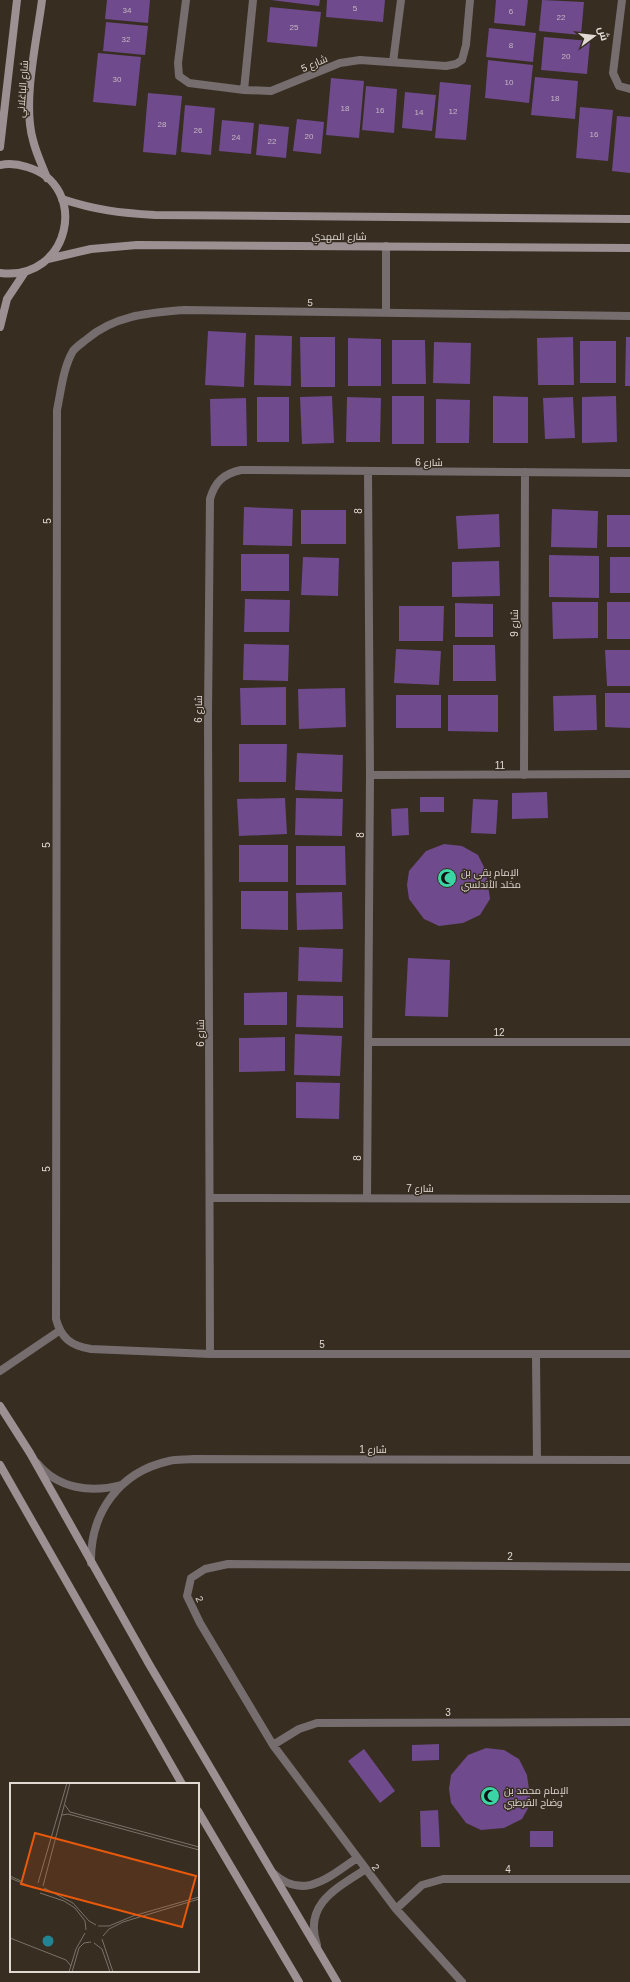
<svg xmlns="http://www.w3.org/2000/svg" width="630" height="1982" font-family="Helvetica,Cairo,sans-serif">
<rect width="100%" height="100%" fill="#372d21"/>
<path fill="#6f4a8c" d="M107,0H150L148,23L105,19Z
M271,0H320L319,6Z
M327,0H385L383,22L326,17Z
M496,0H528L525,26L494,23Z
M542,0L584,2L581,35L539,31Z
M270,7L321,12L317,47L267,42Z
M106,22L148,26L145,55L103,51Z
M489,28L536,33L533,62L486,57Z
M544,37L590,41L587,74L541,70Z
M98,53L141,57L136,106L93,102Z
M488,60L533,65L529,103L485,98Z
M535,77L578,81L575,119L531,115Z
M331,78L364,81L359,138L326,135Z
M440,82L471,85L466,140L435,138Z
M366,86L397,89L394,133L362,130Z
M405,92L436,95L432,131L402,128Z
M148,93L182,96L176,155L143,152Z
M185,105L215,108L211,155L181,152Z
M580,107L613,110L608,161L576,158Z
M617,116L630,117V173L612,171Z
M297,119L324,122L321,154L293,151Z
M222,120L254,123L251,154L219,151Z
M259,124L289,127L286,158L256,155Z
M208,331L246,333L244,387L205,385Z
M255,335L292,336L291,386L254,385Z
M300,337H335V387H301Z
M573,337L574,385H538L537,338Z
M626,337H630V386H625Z
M348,338L381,339V386H348Z
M392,340H425L426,384H392Z
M580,341H616V383H580Z
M434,342L471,343L470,384L433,383Z
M332,396L334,443L302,444L300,397Z
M392,396H424V444H392Z
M493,396L528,397V443H493Z
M616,396L617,442L582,443V397Z
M257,397H289V442H257Z
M347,397L381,398L380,442H346Z
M573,397L575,438L545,439L543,398Z
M246,398L247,446H211L210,399Z
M436,399L470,400L469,443H436Z
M244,507L293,509L292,546L243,545Z
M552,509L598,511L597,548L551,547Z
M301,510H346V544H301Z
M499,514L500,547L458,549L456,516Z
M607,515H630V547H607Z
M241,554H289V591H241Z
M549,555L599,556V598L549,597Z
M303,557L339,558L338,596L301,595Z
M610,557H630V593H610Z
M499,561L500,596L452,597V562Z
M245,599L290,600L289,632H244Z
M552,602H598V638L553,639Z
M607,602H630V639H607Z
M455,603L493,604V637H455Z
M399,606H444L443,641H399Z
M244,644L289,645L288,681L243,680Z
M453,645H495L496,681H453Z
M396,649L441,651L439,685L394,683Z
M605,650H630V686H607Z
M286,687V725H241L240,688Z
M345,688L346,727L299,729L298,689Z
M605,693H630V728L605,727Z
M396,695H441V728H396Z
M448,695H498V732L448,731Z
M596,695L597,730L554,731L553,696Z
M239,744H287L286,782H239Z
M297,753L343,755L342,792L295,790Z
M547,792L548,818L512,819V793Z
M420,797H444V812H420Z
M285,798L287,834L239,836L237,799Z
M296,798L343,799L342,836L295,835Z
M473,799L498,800L496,834L471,833Z
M408,808L409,835L392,836L391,809Z
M444,844L462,846L478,855L486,871L490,899L480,915L463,923L439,926L424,919L409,899L407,885L409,871L426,851Z
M239,845H288V882H239Z
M296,846H345L346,885H296Z
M241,891H288V930L241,929Z
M342,892L343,929L297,930L296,893Z
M299,947L343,949L342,982L298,981Z
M408,958L450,960L448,1017L405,1016Z
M287,992V1025H244V993Z
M297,995L343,996V1028L296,1027Z
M295,1034L342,1036L340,1076L294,1075Z
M285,1037V1071L239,1072V1038Z
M296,1082L340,1083L339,1119L296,1118Z
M439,1744V1760L412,1761V1745Z
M486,1748L504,1750L519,1759L527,1775L531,1803L522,1819L504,1828L481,1830L466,1823L451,1803L449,1789L451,1775L468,1755Z
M364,1749L395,1791L380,1803L348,1761Z
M438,1810L440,1847H421L420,1811Z
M530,1831H553V1847H530Z"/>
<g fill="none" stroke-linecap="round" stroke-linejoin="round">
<path stroke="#766d6f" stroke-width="8" d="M186,0L178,63L179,76L189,83L244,90L271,91L340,63L360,60L446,66L456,64L462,60L466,45L470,0
M622,0L613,73L619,86L630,89
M393,62L401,0
M244,90L253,0
M386,246V313
M630,316L184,310C149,313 115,315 87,339C82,343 76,347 73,351C63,368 61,391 57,410L56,1319C61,1338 71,1346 91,1349L210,1354H630
M370,775L630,774
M524,775L525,472
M368,1042H630
M210,1198L630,1199
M367,1198L370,775L368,471
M210,1354L208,715L210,499C215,482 223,474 241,470L630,473
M536,1355L537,1460
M0,1371L59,1331
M37,1463C58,1489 91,1493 121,1485
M91,1563C90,1513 119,1472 169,1461C177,1459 186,1460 194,1459L630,1460
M273,1745L299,1729L317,1723L630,1722
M272,1872C303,1902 329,1877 357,1858
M396,1909L422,1885L443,1879H630
M317,1945C303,1904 337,1888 366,1869
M462,1982L396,1909L273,1745L200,1623L187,1596L191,1578L205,1569L228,1564L630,1567"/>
<path stroke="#9d9093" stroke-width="8" d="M42,0C37,40 22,102 33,140C36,153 42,165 47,178
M0,147L17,0
M0,165C9,163 18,164 27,167C90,185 71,282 0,273
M62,199C95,210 120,213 155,215L630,219
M48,259L91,249L137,245L630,248
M0,327L7,299L25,272
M0,1406L30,1453L149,1664L337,1982
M0,1465L182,1784
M198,1811L299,1982"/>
</g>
<defs>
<g id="mosque-disc" transform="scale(1)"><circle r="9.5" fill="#3bd4a4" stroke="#372d21"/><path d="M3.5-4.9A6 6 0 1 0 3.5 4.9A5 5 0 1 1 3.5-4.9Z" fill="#111"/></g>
</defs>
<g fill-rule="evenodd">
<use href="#mosque-disc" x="447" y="878"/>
<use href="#mosque-disc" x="490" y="1796"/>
</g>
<g text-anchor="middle" stroke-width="3" stroke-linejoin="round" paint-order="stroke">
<g font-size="8" fill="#c4b6c1">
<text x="355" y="11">5</text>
<text x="127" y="13">34</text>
<text x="511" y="14">6</text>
<text x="561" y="20">22</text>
<text x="294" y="30">25</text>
<text x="126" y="42">32</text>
<text x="511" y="48">8</text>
<text x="566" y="59">20</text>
<text x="117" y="82">30</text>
<text x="509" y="85">10</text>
<text x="555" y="101">18</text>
<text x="345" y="111">18</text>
<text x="380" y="113">16</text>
<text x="453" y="114">12</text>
<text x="419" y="115">14</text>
<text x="162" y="127">28</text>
<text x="198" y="133">26</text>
<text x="594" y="137">16</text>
<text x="309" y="139">20</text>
<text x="236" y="140">24</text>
<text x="272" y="144">22</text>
</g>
<g font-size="10" fill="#e1dad3" stroke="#372d21">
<text transform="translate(314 63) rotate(-24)" y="4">شارع 5</text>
<text transform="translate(22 89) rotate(-86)" y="4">شارع الباغلاني</text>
<text x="339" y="240">شارع المهدي</text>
<text transform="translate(310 302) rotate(1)" y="4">5</text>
<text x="429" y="466">شارع 6</text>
<text transform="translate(358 511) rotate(-90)" y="4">8</text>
<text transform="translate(47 521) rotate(-90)" y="4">5</text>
<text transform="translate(514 623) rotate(-90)" y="4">شارع 9</text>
<text transform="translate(198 709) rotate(-90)" y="4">شارع 6</text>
<text x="500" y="769">11</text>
<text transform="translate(360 835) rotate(-90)" y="4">8</text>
<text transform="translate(46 845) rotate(-90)" y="4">5</text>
<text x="499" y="1036">12</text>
<text transform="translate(200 1033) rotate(-90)" y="4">شارع 6</text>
<text transform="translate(357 1158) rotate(-90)" y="4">8</text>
<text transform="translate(46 1169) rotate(-90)" y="4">5</text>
<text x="420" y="1192">شارع 7</text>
<text x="322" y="1348">5</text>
<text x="373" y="1453">شارع 1</text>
<text x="510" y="1560">2</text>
<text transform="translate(200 1599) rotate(66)" y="4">2</text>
<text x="448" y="1716">3</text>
<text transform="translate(376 1867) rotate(53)" y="4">2</text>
<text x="508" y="1873">4</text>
</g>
<g font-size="10" fill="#e1dad3" stroke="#372d21" text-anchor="start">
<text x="461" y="876">الإمام بقي بن<tspan x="461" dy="12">مخلد الأندلسي</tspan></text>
<text x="504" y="1794">الإمام محمد بن<tspan x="504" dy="12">وضاح القرطبي</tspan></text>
</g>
</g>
<g transform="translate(10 1783)">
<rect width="189" height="189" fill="#372d21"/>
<path d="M32.5 158a5.5 5.5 0 1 1 11 0a5.5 5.5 0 1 1-11 0Z" fill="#238494"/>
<path fill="none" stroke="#7b7268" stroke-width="1" d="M55,22L60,29L189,64M52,32L58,31L189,67M0,93L11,98M0,95L24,105M28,100L57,0M33,103L60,0M34,105L63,120L79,138L86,142M30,110L54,118L65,125L75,138L76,147M88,143H99L123,133L189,114M93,153L99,146L113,139L189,116M0,155L56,177L61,183M92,156L103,189M84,160L92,166L100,189M59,189L66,166L75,150M62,189L69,165L74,160L81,159"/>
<path fill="#e8590c" fill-opacity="0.15" stroke="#e8590c" stroke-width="2" d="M25,50L186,93L172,144L11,101Z"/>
<rect width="189" height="189" fill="none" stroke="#e1dad3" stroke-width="2"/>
</g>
<g transform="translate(594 36) rotate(75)" stroke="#372d21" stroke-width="3" paint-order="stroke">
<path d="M0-3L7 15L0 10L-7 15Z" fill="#e1dad3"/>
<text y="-6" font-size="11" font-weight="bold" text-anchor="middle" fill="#e1dad3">ش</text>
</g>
</svg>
